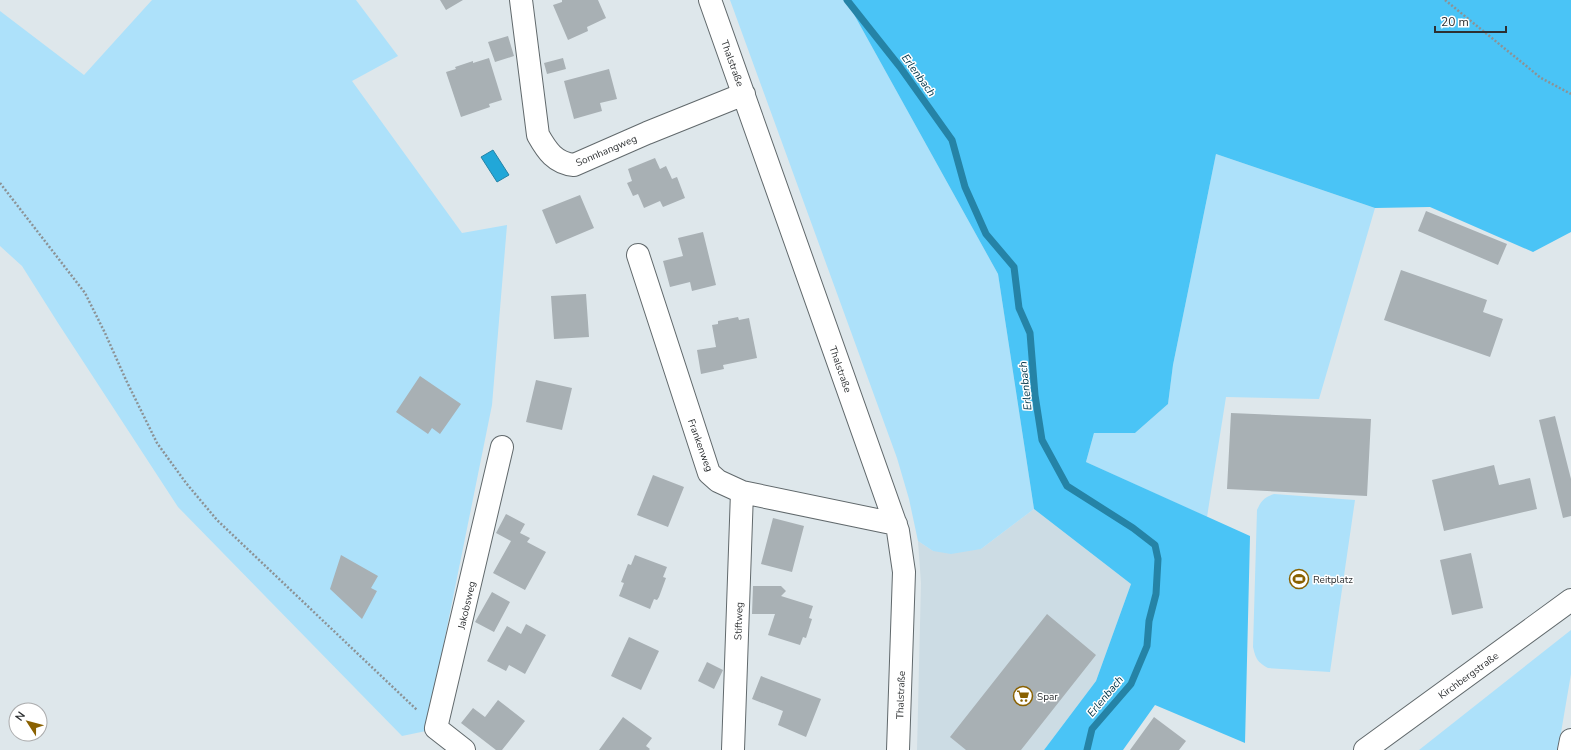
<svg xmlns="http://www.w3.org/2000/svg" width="1571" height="750" font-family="'Nunito Sans',sans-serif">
<rect width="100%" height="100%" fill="#dee7eb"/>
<path fill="#ccdce4" d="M1034,509L1131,584L1096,681L1044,750H917L921,583L918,541L933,551L981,549Z"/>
<path fill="#ade1fa" d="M152,0H356L398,56L352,81L462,233L507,225L492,405L426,731L402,736L178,507L58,323L22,266L0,246V11L84,75Z
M730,0H846L998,274L1034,509L981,549L951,554L933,551L918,541L909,499L897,458Z
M1216,154L1375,208L1319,399L1226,397L1207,517L1086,462L1094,433H1135L1168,404L1173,365Z
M1274,494L1355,500L1330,672L1268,668C1258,662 1256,660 1253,647L1257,510C1261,501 1264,497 1274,494Z
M1571,630V674L1558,750H1419Z"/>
<path fill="#4ac4f6" d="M846,0H1571V232L1533,252L1430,207L1375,208L1216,154L1173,365L1168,404L1135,433H1094L1086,462L1250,536L1245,743L1155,705L1123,750H1044L1096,681L1131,584L1034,509L998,274Z"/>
<path fill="#21a7d8" stroke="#2583a6" d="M493,150L509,175L497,182L481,157Z"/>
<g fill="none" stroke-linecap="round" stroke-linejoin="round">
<path stroke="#2583a6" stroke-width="7" d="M847,0L900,67L952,140L965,187L986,234L1014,267L1019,308L1030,333L1035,395L1042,440L1067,486L1133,528L1155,545L1158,559L1156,594L1149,621L1147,646L1131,684L1092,729L1087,750"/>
</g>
<path fill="#a8b0b4" d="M440,0H463L446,10Z
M562,0H598L606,18L587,27L588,31L568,40L553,5L562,2Z
M508,36L514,56L495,62L488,42Z
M489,58L502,100L489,104L490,107L461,117L446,72L456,69L455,67L473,61V63Z
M563,58L566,69L547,74L544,63Z
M609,69L617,99L600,103L602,111L574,119L564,81Z
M655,158L660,169L666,166L672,179L677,177L685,198L663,207L660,201L644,208L638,194L633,196L627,183L632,181L628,169Z
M580,195L594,228L556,244L542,210Z
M1426,211L1507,244L1498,265L1418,231Z
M703,232L716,285L692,291L690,282L670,287L663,261L683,256L678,238Z
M1401,270L1487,300L1483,312L1503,319L1490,357L1384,320Z
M586,294L589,337L554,339L551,296Z
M738,317L739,320L749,318L757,358L723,365L724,369L701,374L697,350L716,347L712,325L718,324V321Z
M420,376L461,404L440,434L432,428L428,434L396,412Z
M536,380L572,388L562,430L526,422Z
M1231,413L1371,419L1367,496L1227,489Z
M1555,416L1571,479V516L1563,518L1539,420Z
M1494,465L1499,485L1530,478L1537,509L1444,531L1432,480Z
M653,475L684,487L668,527L637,515Z
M506,514L525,524L520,533L530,538L527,542L546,552L525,590L493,573L511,541L496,533Z
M773,518L804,526L792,572L761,564Z
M1471,553L1483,608L1452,615L1440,560Z
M341,555L378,576L371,588L377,591L362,619L330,589Z
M635,555L667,567L663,577L666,578L659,597L657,600L654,599L650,609L619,596L624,583L621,582L628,564L631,565Z
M753,586H781L786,591L781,596L813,606L809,618L812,619L806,638L803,637L800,645L768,635L775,614H752Z
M492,592L510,602L494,632L475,622Z
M1047,614L1096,655L1021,750H966L950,737Z
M526,624L546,635L525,674L509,665L506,671L487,661L507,626L521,634Z
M629,637L659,651L641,690L611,676Z
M707,662L723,670L714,689L698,681Z
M761,676L821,699L806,737L778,725L783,711L752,699Z
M498,700L525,721L502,750H496L461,723L473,708L485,717Z
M623,717L652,738L646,746L650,749L649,750H599Z
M1154,717L1186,741L1179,750H1130Z"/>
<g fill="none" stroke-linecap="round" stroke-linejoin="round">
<g stroke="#61696c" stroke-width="24">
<path id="minor" d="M521,0L538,135C547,151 555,163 574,165L647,133L744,94
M710,0L898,531L904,572L898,750
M638,255L709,473L718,481L742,492L896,524
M464,750L436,728L502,447
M733,750L742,492
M1365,750L1571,600
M1569,750L1571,740"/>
</g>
<path stroke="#8c9295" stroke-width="2.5" stroke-dasharray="2 2" stroke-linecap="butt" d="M1445,0L1541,78L1571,94
M0,183L85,293L105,333L126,380L157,443L186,483L217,520L417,710"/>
<use href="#minor" stroke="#fff" stroke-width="22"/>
</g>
<defs>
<g id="stadium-ring" transform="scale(1)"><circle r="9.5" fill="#fff" stroke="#8a6101" stroke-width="1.5"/><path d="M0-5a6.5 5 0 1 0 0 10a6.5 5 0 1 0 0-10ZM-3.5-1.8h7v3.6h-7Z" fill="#8a6101"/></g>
<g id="supermarket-ring" transform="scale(1)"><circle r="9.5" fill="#fff" stroke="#8a6101" stroke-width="1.5"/><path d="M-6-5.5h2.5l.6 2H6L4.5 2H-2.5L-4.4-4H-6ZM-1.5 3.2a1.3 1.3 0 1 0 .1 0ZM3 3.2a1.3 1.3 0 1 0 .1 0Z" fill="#8a6101"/></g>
</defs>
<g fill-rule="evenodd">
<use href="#stadium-ring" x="1299" y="579"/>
<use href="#supermarket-ring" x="1023" y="696"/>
</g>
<g text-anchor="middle" stroke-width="3" stroke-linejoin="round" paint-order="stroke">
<g font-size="10" fill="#2d3032" stroke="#fff">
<text transform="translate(733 63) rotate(70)" y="4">Thalstraße</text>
<text transform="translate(606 150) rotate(-23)" y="4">Sonnhangweg</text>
<text transform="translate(841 369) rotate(71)" y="4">Thalstraße</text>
<text transform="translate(701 445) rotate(70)" y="4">Frankenweg</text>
<text transform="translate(466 605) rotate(-77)" y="4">Jakobsweg</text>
<text transform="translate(738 621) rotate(-88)" y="4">Stiftweg</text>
<text transform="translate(1468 675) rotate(-36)" y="4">Kirchbergstraße</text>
<text transform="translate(900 695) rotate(-88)" y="4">Thalstraße</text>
</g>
<g font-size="10" fill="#2d3032" stroke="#fff" text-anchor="start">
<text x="1313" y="583">Reitplatz</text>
<text x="1037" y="700">Spar</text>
</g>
<g font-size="11" font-style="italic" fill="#00364a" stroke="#fff">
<text transform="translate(919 75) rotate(54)" y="4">Erlenbach</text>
<text transform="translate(1025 386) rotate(-96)" y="4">Erlenbach</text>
<text transform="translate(1105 696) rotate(-50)" y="4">Erlenbach</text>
</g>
</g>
<g transform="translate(28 722) rotate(306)"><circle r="19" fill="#ffffff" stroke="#abacad"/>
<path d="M0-3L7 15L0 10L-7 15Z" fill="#8a6101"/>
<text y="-6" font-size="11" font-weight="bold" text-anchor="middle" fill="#2d3032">N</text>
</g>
<path d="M1435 26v6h71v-6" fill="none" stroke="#2d3032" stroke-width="2"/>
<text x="1441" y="26" font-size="12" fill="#2d3032" stroke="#ffffff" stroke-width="3" paint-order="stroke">20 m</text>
</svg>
